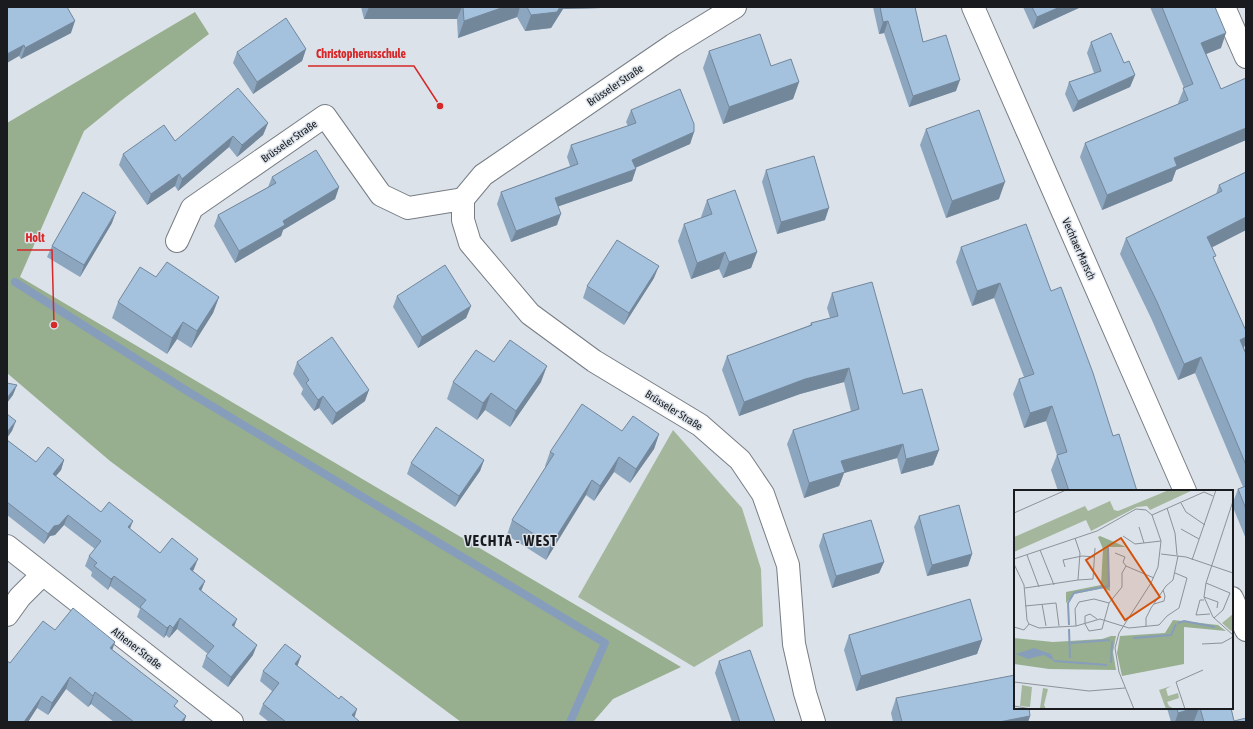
<svg xmlns="http://www.w3.org/2000/svg" width="1253" height="729" font-family="'Asap Condensed',sans-serif">
<rect width="100%" height="100%" fill="#dbe2ea"/>
<path fill="#a4b79d" d="M673,430L742,508L761,569L763,626L694,667L578,597Z"/>
<path fill="#97af8e" d="M195,12L209,34L122,100L84,131L20,277L681,667L613,699L593,722H461L110,461L7,373V123Z"/>
<g fill="none" stroke-linecap="round" stroke-linejoin="round">
<path stroke="#879dbc" stroke-width="8" d="M15,282L187,391L605,643L570,722"/>
<g stroke="#777d84" stroke-width="24">
<path id="minor" d="M1224,7L1246,57
M463,199V220L470,243L530,314L594,361L700,425L740,460L763,494L788,565L794,644L805,693L814,722
M177,241L192,208L325,116L381,195L408,208L463,199L483,175L673,45L735,7
M7,546L232,722
M7,615L20,597L43,574"/>
</g>
<g stroke="#777d84" stroke-width="24">
<path id="tertiary" d="M973,7L1185,491
M1232,598L1246,630"/>
</g>
<use href="#minor" stroke="#fff" stroke-width="22"/>
<use href="#tertiary" stroke="#fff" stroke-width="22"/>
</g>
<path fill="#8da6bf" d="M7,7L71,33L21,59L19,56Z
M361,7H603L602,8L563,9L551,28L525,31L517,17L458,38L457,19H364Z
M873,7H915L923,42L956,91L909,107L884,33L879,34Z
M1023,7H1081L1033,29Z
M1150,7H1215L1221,48L1206,54L1221,89L1246,78V140L1176,170L1172,181L1102,210L1080,157L1085,143L1178,104V103L1184,88Z
M1091,42L1124,63L1135,75L1130,87L1073,112L1065,94L1069,82L1094,73L1087,53Z
M306,49L302,61L253,94L233,63L237,52Z
M709,51L771,66L799,82L793,99L723,124L703,68Z
M631,110L694,132L690,144L635,168L636,169L632,181L558,206L557,225L511,242L497,204L501,192L570,166L567,157L571,145L628,126L626,122Z
M268,123L263,135L237,157L229,147L178,191L175,186L147,205L119,165L123,154L175,141Z
M926,129L999,199L946,218L920,145Z
M766,170L825,220L777,234L762,182Z
M1246,172V230L1212,247L1214,260L1246,342L1244,348L1246,354V539L1232,505L1238,489L1243,487L1195,373L1178,380L1151,318L1120,254L1126,238L1216,194L1219,185Z
M272,177L339,187L335,199L283,230L281,236L235,263L214,226L218,215L268,187Z
M707,200L757,252L751,268L723,278L719,269L691,279L678,241L684,224L701,218V217Z
M112,223L80,277L47,257L52,246Z
M961,247L1051,291L1113,436L1137,491H1058L1051,470L1057,455L1046,421L1024,428L1013,394L1019,379L1024,377L994,298L972,306L956,262Z
M156,277L219,297L213,313L191,348L177,339L167,354L112,318L118,302Z
M654,278L624,325L583,298L587,286Z
M832,293L903,394L939,450L933,465L901,474L897,458L844,473L839,486L804,498L787,444L793,430L851,411L844,382L800,394L739,416L722,370L727,356L810,325L811,323L830,318L827,308Z
M397,296L471,306L466,318L418,348L393,307Z
M297,362L365,401L332,425L319,408L314,411L301,394L303,389L293,374Z
M494,362L541,382L510,427L485,410L477,420L447,399L453,382Z
M622,431L659,434L654,449L630,483L614,472L594,501L586,495L546,560L507,535L512,520L546,467L545,466L550,452Z
M7,440L36,462L64,460L61,470L56,476L101,512L130,529L160,553L194,569L193,571L205,581L201,591L234,627L253,655L228,687L202,667L206,656L208,654L177,629L169,638L166,635L164,638L137,617L140,609L110,586L108,590L91,576L92,572L85,566L89,556L95,549L64,525L55,535L50,536L44,544L7,515Z
M484,460L480,471L455,507L407,474L411,463Z
M919,516L972,554L968,566L927,576L914,527Z
M823,534L884,562L879,573L832,588L819,546Z
M55,630L115,642L112,650L176,707L186,716L184,722H114L91,704L88,707L66,689L48,715L37,708L28,722H7L10,663Z
M849,635L982,640L977,654L856,691L844,650Z
M301,656L297,666L354,717L360,722H269L259,714L263,704L272,691L260,681L263,671Z
M719,661L775,722H732L715,673Z
M896,698L1030,716L1028,722H893L891,713Z
M1167,708H1231L1234,721L1246,722H1194V721L1191,722H1171Z"/>
<path fill="#73879b" d="M369,7H462L457,19H364Z
M504,7H520L517,17L458,38L464,21Z
M560,7H603L602,8L563,9L551,28L525,31L531,15Z
M1060,7H1081L1033,29L1037,17Z
M75,21L71,33L21,59L25,48Z
M888,21L884,33L879,34L883,22Z
M1226,33L1221,48L1196,58L1201,43Z
M24,45L19,56L7,63V54Z
M306,49L302,61L253,94L257,82Z
M1135,75L1130,87L1073,112L1078,101Z
M960,80L956,91L909,107L913,96Z
M799,82L793,99L723,124L729,107Z
M268,123L263,135L237,157L242,145Z
M1246,128V140L1176,170L1172,181L1102,210L1107,195L1174,158Z
M694,132L690,144L628,171L632,160Z
M233,136L229,147L178,191L182,179Z
M636,169L632,181L551,209L555,198Z
M179,174L175,186L147,205L151,194Z
M1005,182L999,199L946,218L952,201Z
M339,187L335,199L283,230L281,236L235,263L239,251L283,221Z
M829,208L825,220L777,234L781,222Z
M116,212L112,223L80,277L84,265Z
M561,214L557,225L511,242L516,231Z
M1246,217V230L1201,253L1207,237Z
M725,252L719,269L691,279L697,263Z
M757,252L751,268L723,278L729,262Z
M659,266L654,278L624,325L629,313Z
M1000,283L994,298L972,306L977,291Z
M219,297L213,313L191,348L197,331Z
M471,306L466,318L418,348L422,337Z
M183,322L177,339L167,354L172,338Z
M1246,337V342L1242,352L1240,340Z
M1201,357L1195,373L1178,380L1184,364Z
M547,366L541,382L510,427L516,411Z
M849,368L844,382L800,394L739,416L744,402L805,379Z
M17,385L13,395L7,403V398Z
M369,390L365,401L332,425L336,413Z
M491,393L485,410L477,420L483,403Z
M323,396L319,408L314,411L318,400Z
M1052,406L1046,421L1024,428L1030,413Z
M16,421L12,431L7,438V432Z
M659,434L654,449L630,483L636,469Z
M903,444L897,458L844,473L839,486L804,498L809,483L841,461Z
M939,450L933,465L901,474L906,459Z
M619,457L614,472L594,501L600,486Z
M64,460L61,470L49,484L53,474Z
M484,460L480,471L455,507L459,496Z
M592,480L586,495L546,560L551,545Z
M68,515L64,525L55,535L50,536L44,544L48,534L54,526Z
M133,521L129,531L128,527Z
M972,554L968,566L927,576L932,565Z
M198,559L194,569L186,579L190,569Z
M884,562L879,573L832,588L836,576Z
M114,576L110,586L108,590L111,579Z
M205,581L201,591L199,589Z
M180,618L177,629L169,638L173,628Z
M237,619L233,630L232,625Z
M170,625L166,635L164,638L167,628Z
M982,640L977,654L856,691L861,676Z
M115,642L111,653L110,648Z
M257,645L253,655L228,687L231,677Z
M301,656L297,667L295,664Z
M70,677L66,689L48,715L52,703Z
M95,692L91,704L88,707L93,696Z
M42,696L37,708L28,722H24Z
M1194,708H1199L1194,721L1191,722H1175L1178,713Z
M357,709L354,719L352,715Z
M186,716L184,722H181Z
M1030,716L1028,722H999Z"/>
<path fill="#a4c1de" stroke="#73879b" d="M7,7H67L75,21L25,48L24,45L7,54Z
M463,7H504L464,21Z
M527,7H560L557,12L531,15Z
M880,7H915L923,42L946,35L960,80L913,96L888,21L883,22Z
M1032,7H1060L1037,17Z
M1162,7H1215L1226,33L1201,43L1221,89L1246,78V128L1174,158L1177,166L1107,195L1085,143L1188,100L1183,88L1193,84Z
M286,18L306,49L257,82L237,52Z
M1111,33L1124,63L1129,61L1135,75L1078,101L1069,82L1101,71L1091,42Z
M760,34L771,66L791,59L799,82L729,107L709,51Z
M238,88L268,123L242,145L233,136L182,179L179,174L151,194L123,154L164,125L175,141Z
M680,89L694,124V132L632,160L636,169L555,198L561,214L516,231L501,192L578,164L571,145L636,123L631,110Z
M979,110L1005,182L952,201L926,129Z
M316,150L339,187L283,221L285,225L239,251L218,215L276,183L272,177Z
M814,156L829,208L781,222L766,170Z
M1246,172V217L1207,237L1216,256L1213,257L1246,331V337L1240,340L1246,354V465L1201,357L1184,364L1157,302L1126,238L1222,191L1219,185Z
M735,190L757,252L729,262L725,252L697,263L684,224L712,214L707,200Z
M83,192L116,212L84,265L52,246Z
M1026,224L1051,291L1061,287L1093,373L1113,436L1119,434L1137,491H1069L1057,455L1067,452L1052,406L1030,413L1019,379L1034,374L1000,283L977,291L961,247Z
M617,240L659,266L629,313L587,286Z
M167,262L219,297L197,331L183,322L172,338L118,302L140,267L156,277Z
M445,265L471,306L422,337L397,296Z
M872,282L903,394L922,389L939,450L906,459L903,444L841,461L845,472L809,483L793,430L859,409L849,368L805,379L744,402L727,356L812,325L811,323L838,316L832,293Z
M332,337L369,390L336,413L323,396L318,400L306,383L309,380L297,362Z
M510,340L547,366L516,411L491,393L483,403L453,382L476,350L494,362Z
M7,383L17,385L7,398Z
M582,404L622,431L633,416L659,434L636,469L619,457L600,486L592,480L551,545L512,520L554,454L550,452Z
M7,414L16,421L7,432Z
M436,427L484,460L459,496L411,463Z
M7,440L36,462L48,447L64,460L53,474L101,512L109,502L133,521L128,527L160,553L172,538L198,559L190,569L205,581L199,589L237,619L232,625L257,645L231,677L206,656L214,646L180,618L173,628L170,625L167,628L140,607L146,600L114,576L111,579L94,566L97,563L89,556L101,541L68,515L59,525L54,526L48,534L7,502Z
M1246,486V509L1238,489Z
M959,505L972,554L932,565L919,516Z
M871,520L884,562L836,576L823,534Z
M970,599L982,640L861,676L849,635Z
M73,608L115,642L110,648L178,701L174,706L186,716L181,722H134L95,692L93,696L70,677L52,703L42,696L24,722H7V661L10,663L43,621L55,630Z
M285,644L301,656L295,664L339,699L341,696L357,709L352,715L360,722H286L263,704L279,683L263,671Z
M750,650L775,722H740L719,661Z
M1015,675V708H1029L1030,716L999,722H902L896,698Z
M1177,708H1194L1178,713Z
M1200,708H1231L1234,721L1246,718V722H1204Z"/>
<g text-anchor="middle" stroke-width="3" stroke-linejoin="round" paint-order="stroke">
<g font-size="11" fill="#191b1e" stroke="#dbe2ea">
<text transform="translate(615 85) rotate(-34)" y="4">Brüsseler Straße</text>
<text transform="translate(289 141) rotate(-35)" y="4">Brüsseler Straße</text>
<text transform="translate(1079 249) rotate(66)" y="4">Vechtaer Marsch</text>
<text transform="translate(674 410) rotate(32)" y="4">Brüsseler Straße</text>
<text transform="translate(137 648) rotate(38)" y="4">Athener Straße</text>
</g>
<g font-size="15" font-weight="bold" letter-spacing="1" fill="#191b1e" stroke="#dbe2ea">
<text x="511" y="546">VECHTA - WEST</text>
</g>
</g>
<g transform="translate(1014 490)">
<rect width="219" height="219" fill="#dbe2ea"/>
<path d="M155,0H179L136,20L133,16L123,17L77,41L72,30L0,62V47L71,16L74,21L96,11L100,20L104,21ZM219,124V140L217,141L208,133ZM8,195L18,197L16,217L6,216ZM157,196L152,199L154,206L164,203L165,208L153,212L155,216L160,219H152L145,200ZM29,198L34,199L30,215L32,219L18,218H26Z" fill="#a4b79d"/>
<path d="M86,46L112,57H94L96,101L90,98L60,104L52,113V102L87,95L89,59L84,47ZM159,130L204,135L212,141L170,137V174L108,186L103,163L106,146L151,143ZM97,146H102L99,162L102,180L35,179L0,174V148L39,152L88,149Z" fill="#97af8e"/>
<path d="M20,158L37,164L40,171L30,165L14,169L2,164Z" fill="#879dbc"/>
<path fill="none" stroke="#879dbc" stroke-width="2" d="M164,133L170,131L201,137M55,135L54,113L60,103L95,96L94,57M55,139L56,168M119,148L157,145L162,134M56,153L96,150M40,171L93,175M97,173L98,151"/>
<path fill="none" stroke="#8d9298" stroke-width="1" d="M219,11L192,93L190,107L199,127L219,145M167,13L172,22L191,35M153,18L161,43L163,65M0,23L52,0M138,25L190,2L199,6M125,37L130,53M167,39L185,49M109,46L121,54L147,51M26,60L40,95M101,63L111,67L109,72L112,76M147,64L172,67L219,83M13,65L25,97M0,69L83,41L122,19L132,20L138,25L147,51L144,77L137,93L105,143L101,158L105,182L120,219M178,70L202,0M0,74L10,95L13,130L15,134L25,138L62,136L86,129L115,138L145,135L153,126L165,118L173,88L161,83M112,76L140,88M51,77L49,70L68,66L81,67M64,90L79,89L81,58M192,93L216,103L209,120L200,128M11,98L64,90L66,63L61,48M190,107L204,112L203,118M190,110H186L182,125L196,124M28,114L32,136M140,114L150,111L151,106L149,100M11,116L42,113L45,136M83,129L76,124L71,126V134L75,141L88,139L95,113L108,97V83L112,76M62,136L61,119L65,112L80,109L95,113M0,137L10,140L15,134M132,137V128L137,118L152,96L159,90L164,66M188,154L208,153L219,147M0,192L75,201L111,198M0,216L17,219M171,219L162,192L189,180"/>
<path fill="#d3530e" fill-opacity="0.15" stroke="#d3530e" stroke-width="2" d="M107,48L146,107L111,130L72,70Z"/>
<rect width="219" height="219" fill="none" stroke="#191b1e" stroke-width="2"/>
</g>
<path fill="none" stroke="#d62828" stroke-width="1.5" d="M440 106L414 66H308M54 325L52 250H17"/>
<g fill="#d62828" stroke="#dbe2ea" stroke-width="1.5">
<circle cx="440" cy="106" r="4"/>
<circle cx="54" cy="325" r="4"/>
</g>
<g font-size="12" text-anchor="middle" font-weight="bold" fill="#d62828" stroke="#dbe2ea" stroke-width="3" stroke-linejoin="round" paint-order="stroke">
<text x="361" y="58">Christopherusschule</text>
<text x="35" y="242">Holt</text>
</g>
<rect width="1253" height="729" fill="none" stroke="#191b1e" stroke-width="16"/>
</svg>
